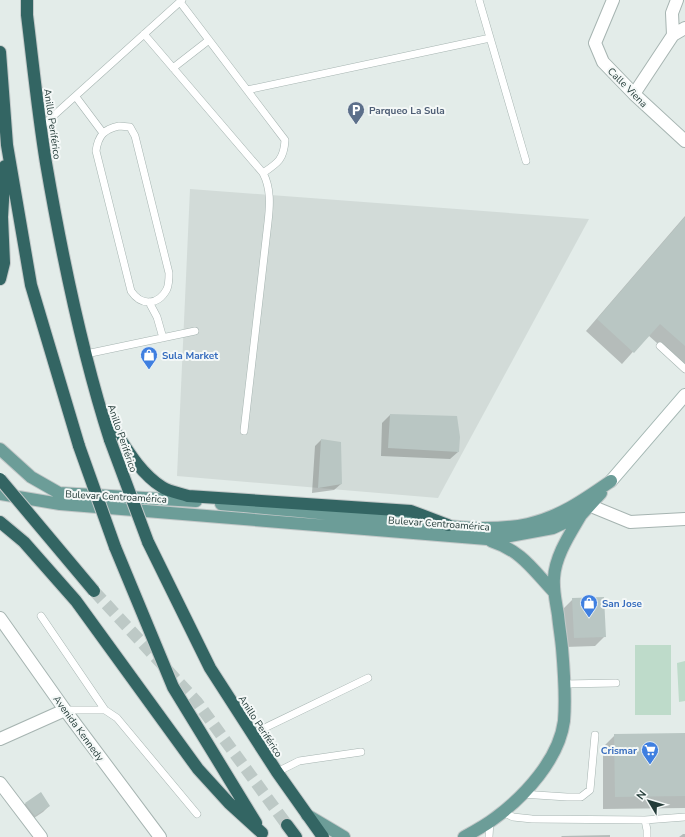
<svg xmlns="http://www.w3.org/2000/svg" width="685" height="837" font-family="'Nunito Sans',sans-serif">
<rect width="100%" height="100%" fill="#e3ece9"/>
<path fill="#d2dbd8" d="M190,189L589,219L438,498L177,476Z"/>
<path fill="#bedbca" d="M635,645H671V715H635Z
M685,661V701L679,702L677,663Z"/>
<path fill="#0003" d="M685,216V368L648,335L622,364L586,331Z
M390,415L458,452L450,459L381,456L382,423Z
M321,440L341,484L334,490L312,493L315,446Z
M573,599L605,636L595,646L565,647L563,609Z
M685,734V808L603,809V747L615,735Z
M41,793L49,806L43,812L28,822L19,810L25,804Z
M683,834H685V837H679Z
M610,835V837H561L562,836Z"/>
<path fill="#b9c6c3" d="M685,217V346L660,324L634,353L597,319Z
M390,414L457,416L460,437L459,452L388,448Z
M321,439L341,442L342,484L318,488Z
M604,597L606,637L574,638L572,598Z
M685,733V796L615,797L614,734Z
M41,792L50,806L35,816L25,803Z"/>
<g fill="none" stroke-linecap="round" stroke-linejoin="round">
<path stroke="#bdc9c6" stroke-width="12" stroke-dasharray="12 6" stroke-linecap="butt" d="M94,591L197,702L287,825"/>
<g stroke="#a6b4b1" stroke-width="8">
<path id="lane" d="M479,0L526,161
M180,2L285,140C284,159 278,163 263,173
M144,34L263,173C271,188 270,205 268,222L244,431
M173,68L209,40
M247,90L490,38
M76,97L103,133
M119,126L130,127L135,136L169,273C169,278 169,284 167,289C158,306 141,306 131,291L96,151C98,136 104,129 119,126Z
M41,127L182,0
M149,302L157,317L163,338
M660,346L685,369
M86,354L195,331
M41,616L105,710
M564,684L616,683
M65,710H105L117,718L197,814
M252,734L368,678
M277,772L299,761L361,752
M521,794L567,797H581L590,790L595,735
M503,812L513,817L532,819L645,820L685,817
M645,820L647,830V837
M489,837L490,821"/>
</g>
<g stroke="#a6b4b1" stroke-width="14">
<path id="street" d="M613,0L595,43L603,62L634,94L685,141
M673,35L672,13L677,0
M634,94L673,35L685,28
M591,506L630,522L685,519
M0,618L65,710L160,837
M0,739L65,710
M0,783L41,837"/>
</g>
<g stroke="#a3b6b2" stroke-width="14">
<path id="secondary" d="M611,481L685,395"/>
</g>
<g stroke="#c2c8c8" stroke-width="14">
<path id="primary" d="M0,449L31,477L59,493L196,501
M0,494L60,504L487,539L500,538L553,528L581,515L601,493
M221,504C280,509 339,515 399,521C441,525 486,533 528,524C560,517 585,499 611,481
M491,541C522,551 533,570 554,592
M307,815L344,837
M464,837C475,831 486,825 495,818C525,796 559,759 564,721C566,697 564,671 562,648C561,637 559,626 558,615C556,602 553,591 554,578C555,556 570,534 581,515"/>
</g>
<g stroke="#c2c8c8" stroke-width="14">
<path id="highway" d="M27,0V15C33,64 38,114 46,163C62,256 81,350 110,440
M0,52L7,145L31,285L79,446
M0,279L4,263L2,217L5,166
M107,419C123,442 137,471 162,487C170,492 179,493 188,496L411,511L448,525
M0,522L24,542L76,601L198,769L229,803L262,833
M148,542L210,668L277,772L323,837
M115,547L173,687L256,823
M287,825L296,837"/>
</g>
<use href="#lane" stroke="#fff" stroke-width="7"/>
<use href="#street" stroke="#fff" stroke-width="12"/>
<use href="#secondary" stroke="#fff" stroke-width="12"/>
<use href="#primary" stroke="#6c9d98" stroke-width="12"/>
<use href="#highway" stroke="#336563" stroke-width="12"/>
<g stroke="#c2c8c8" stroke-width="14" stroke-linecap="butt">
<path id="highway-bridge" d="M110,440L148,542
M79,446L115,547
M0,479L94,591"/>
</g>
<use href="#highway-bridge" stroke="#336563" stroke-width="12"/>
</g>
<defs>
<g id="parking-pin" transform="scale(0.9)"><path d="M0 17L-7.5 6A9.5 9.5 0 1 1 7.5 6Z" fill="#5c6f8a" stroke="#f4f8f7"/><path d="M-3.5-5.5H1a3.5 3.5 0 0 1 0 7H-1V5.5H-3.5ZM-1-3.4V-.6H.8a1.4 1.4 0 0 0 0-2.8Z" fill="#fff"/></g>
<g id="shop-pin" transform="scale(0.9)"><path d="M0 17L-7.5 6A9.5 9.5 0 1 1 7.5 6Z" fill="#3f7fe0" stroke="#f4f8f7"/><path d="M-5-2.5h2.3a2.7 3.5 0 0 1 5.4 0H5L5.5 6h-11ZM-1.5-2.5h3a1.5 2.3 0 0 0-3 0Z" fill="#fff"/></g>
<g id="supermarket-pin" transform="scale(0.9)"><path d="M0 17L-7.5 6A9.5 9.5 0 1 1 7.5 6Z" fill="#3f7fe0" stroke="#f4f8f7"/><path d="M-6-5.5h2.5l.6 2H6L4.5 2H-2.5L-4.4-4H-6ZM-1.5 3.2a1.3 1.3 0 1 0 .1 0ZM3 3.2a1.3 1.3 0 1 0 .1 0Z" fill="#fff"/></g>
</defs>
<g fill-rule="evenodd">
<use href="#parking-pin" x="356" y="110"/>
<use href="#shop-pin" x="149" y="355"/>
<use href="#shop-pin" x="589" y="603"/>
<use href="#supermarket-pin" x="650" y="750"/>
</g>
<g text-anchor="middle" stroke-width="4" stroke-linejoin="round" paint-order="stroke">
<g font-size="10" fill="#243c39" stroke="#f4f8f7">
<text transform="translate(628 87) rotate(45)" y="4">Calle Viena</text>
<text transform="translate(53 124) rotate(82)" y="4">Anillo Periférico</text>
<text transform="translate(123 438) rotate(71)" y="4">Anillo Periférico</text>
<text transform="translate(116 496) rotate(3)" y="4">Bulevar Centroamérica</text>
<text transform="translate(439 523) rotate(4)" y="4">Bulevar Centroamérica</text>
<text transform="translate(261 726) rotate(57)" y="4">Anillo Periférico</text>
<text transform="translate(79 728) rotate(54)" y="4">Avenida Kennedy</text>
</g>
<g font-size="10" font-weight="bold" fill="#4e5e75" stroke="#f4f8f7" text-anchor="start">
<text x="369" y="114">Parqueo La Sula</text>
</g>
<g font-size="10" font-weight="bold" fill="#366cbe" stroke="#f4f8f7" text-anchor="start">
<text x="162" y="359">Sula Market</text>
<text x="602" y="607">San Jose</text>
<text x="637" y="754" text-anchor="end">Crismar</text>
</g>
</g>
<g transform="translate(649 801) rotate(308)" stroke="#f4f8f7" stroke-width="3" paint-order="stroke">
<path d="M0-3L7 15L0 10L-7 15Z" fill="#243c39"/>
<text y="-6" font-size="11" font-weight="bold" text-anchor="middle" fill="#243c39">N</text>
</g>
</svg>
